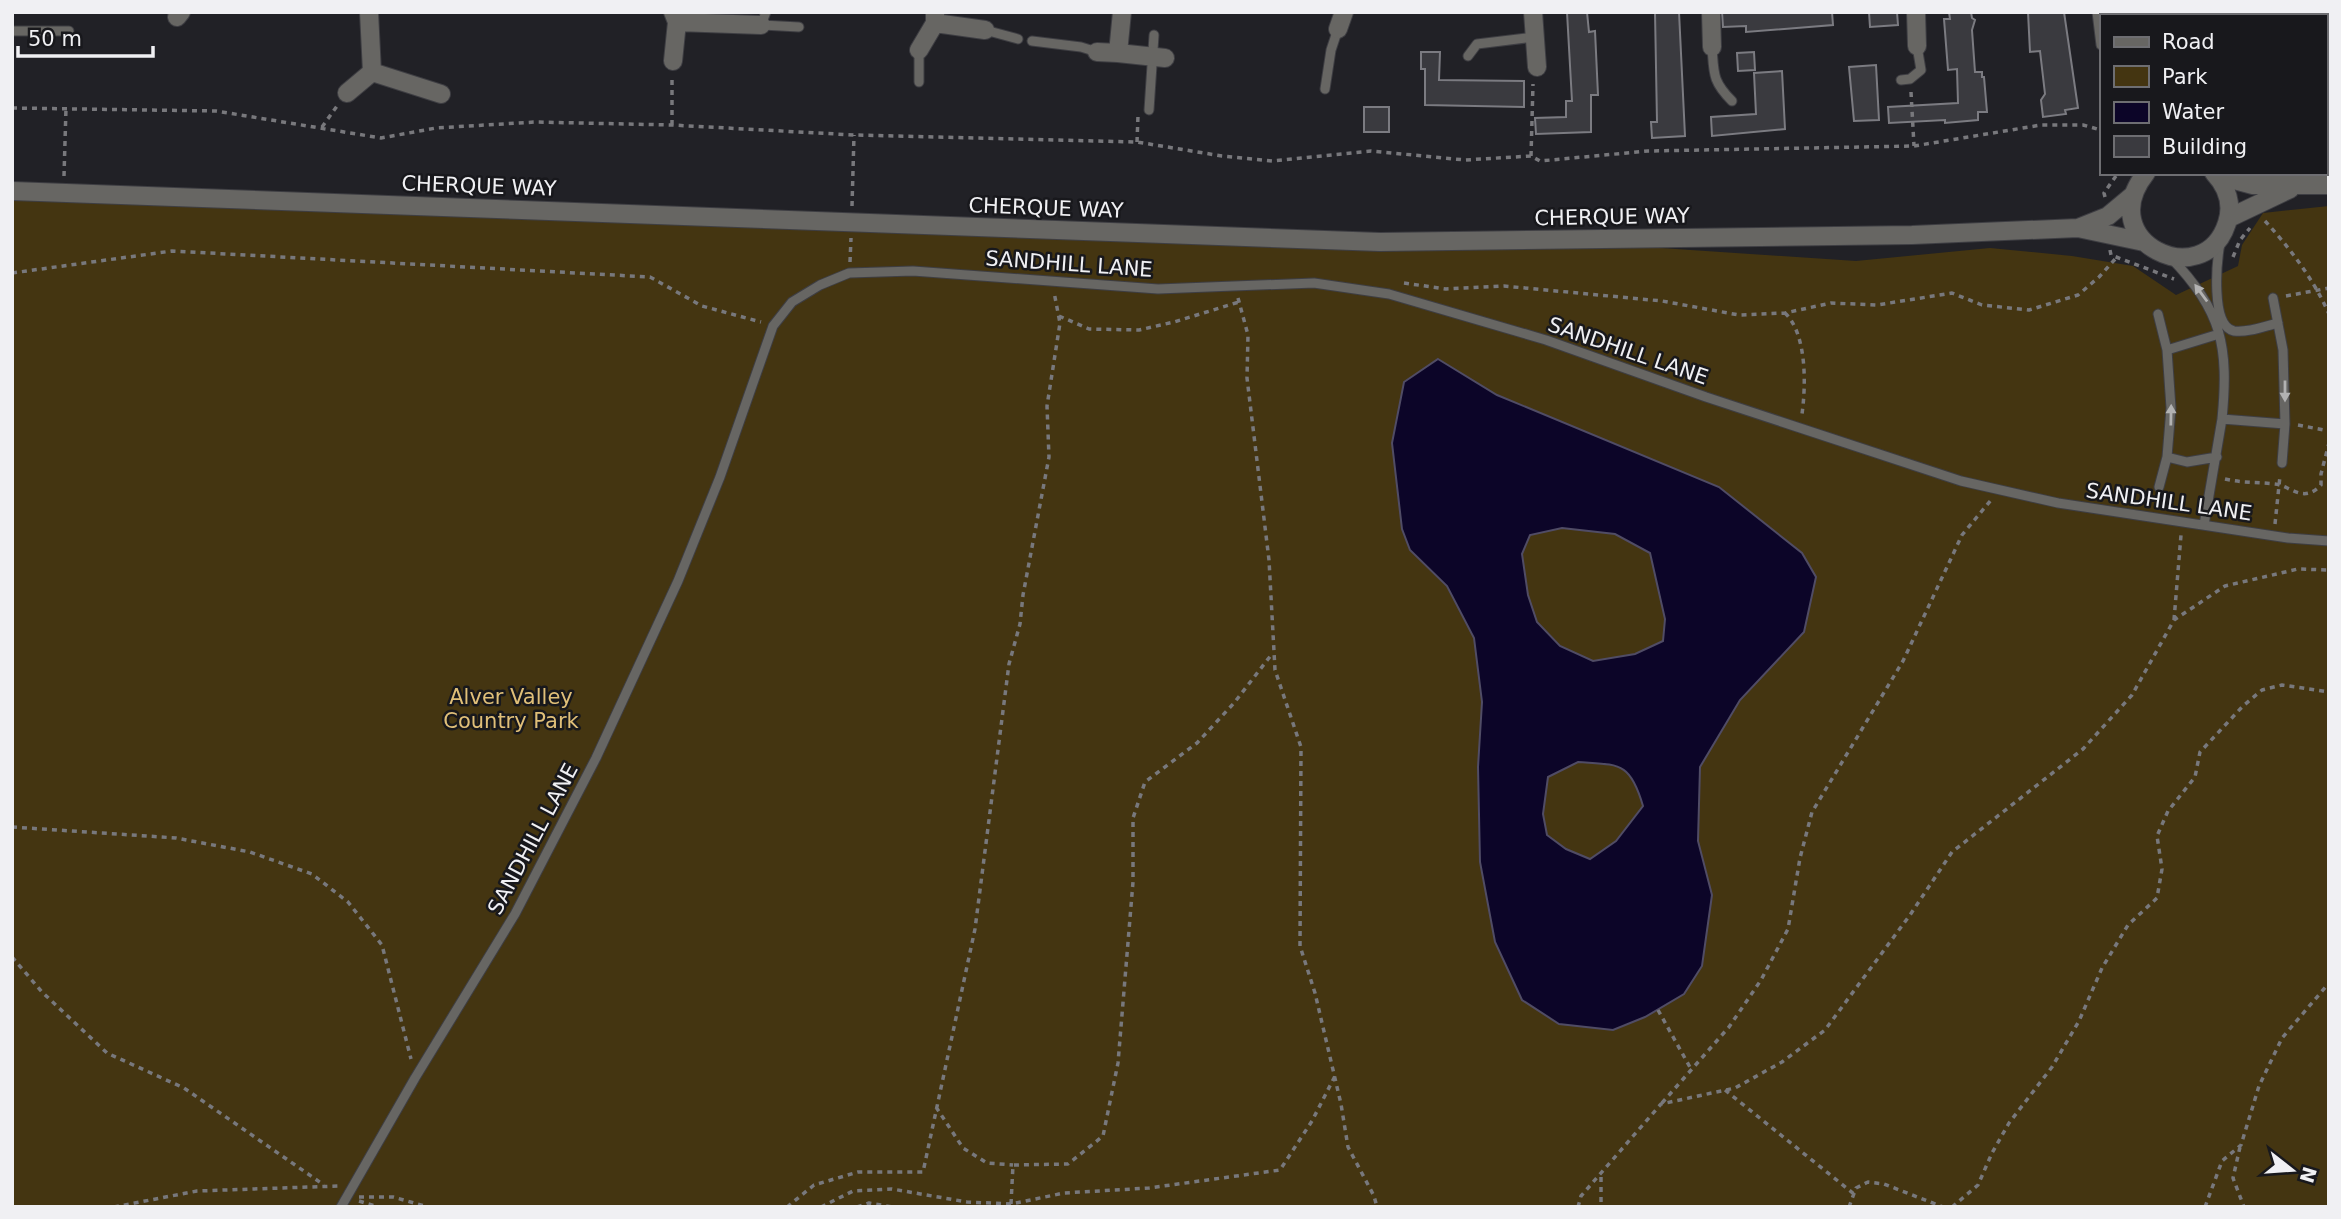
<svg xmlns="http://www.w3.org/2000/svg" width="2341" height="1219" font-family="'DejaVu Sans',sans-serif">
<rect width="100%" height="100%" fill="#212126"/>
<path fill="#443511" d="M12,191L1557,241L1856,261L1990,248L2072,256L2133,266L2176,295L2238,266L2242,245L2263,213L2329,206V1207H12Z"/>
<path fill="#0c0528" stroke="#504c65" stroke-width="2" fill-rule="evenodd" d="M1438,359L1497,395L1719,487L1802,553L1816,577L1804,632L1740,700L1700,767L1698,841L1712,895L1702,966L1684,994L1645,1017L1613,1030L1559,1024L1522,1000L1495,942L1480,862L1478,767L1482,702L1474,638L1447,586L1410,550L1402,529L1392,443L1404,382ZM1562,528L1615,534L1650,553L1665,619L1663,641L1635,654L1593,661L1560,646L1537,622L1528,595L1522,554L1530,535ZM1578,762C1619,765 1630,761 1643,806L1616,841L1590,859L1566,849L1547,835L1543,814L1548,777Z"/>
<path fill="#3a3a3f" stroke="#7b7b81" stroke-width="2" d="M1567,12H1587L1589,32L1595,31L1598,95H1591V132L1536,134L1535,118L1566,117V101H1572Z
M1655,12H1679L1685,136L1652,138L1651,122H1657Z
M1722,12H1832L1833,25L1746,32V26L1723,27Z
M1869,12H1897L1898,25L1870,27Z
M1949,12H1971L1972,18L1975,20L1972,30L1975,72H1982V77H1984L1987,112H1978V120L1945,123V120L1889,123L1888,107L1958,103L1957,69L1948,70L1944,19H1950Z
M2028,12H2064L2078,108L2065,110L2066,114L2043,117L2041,100L2045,94L2040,51L2030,52Z
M1421,52H1440L1439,80L1524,81V107L1425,105V69H1421Z
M1754,52L1755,70L1738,71L1737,53Z
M1876,65L1879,120L1854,121L1849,67Z
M1782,71L1785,129L1712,136L1711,117L1756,114L1754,73Z
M1364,107H1389V132H1364Z"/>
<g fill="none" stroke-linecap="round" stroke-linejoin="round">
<g stroke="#3e3e43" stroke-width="11">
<path id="service" d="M766,12L761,25L799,27
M2097,12L2101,45
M2191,12V16
M985,30L1018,39
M12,31H69
M1032,41L1081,47L1097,52
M1712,47C1714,73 1712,81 1732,101
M919,50V82
M1468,56L1477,44L1535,37
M1901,80L1910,79L1921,70L1917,46
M1325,89L1331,50L1338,29
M1149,110L1154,35
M2220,243C2217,260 2210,326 2234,331C2248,333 2265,326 2278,323
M2171,258C2222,310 2229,347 2222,419L2285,424L2283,350L2273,298
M2158,314L2167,350
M2217,457L2187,462L2167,457L2171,408L2167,350L2219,334
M2282,463L2285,424
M2159,487L2167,457
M2204,525L2222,419
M341,1207L415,1078L515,914L596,758L678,581L720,477L773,326L792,302L820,285L849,273L913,271L1158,289L1314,283L1389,294L1546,340L1706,397L1961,481L2058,503L2288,538L2329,541"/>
</g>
<g stroke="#3e3e43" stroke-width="20">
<path id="minor" d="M369,12L372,72L441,94
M673,12L677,22L761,25
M935,12V23L985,30
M1122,12L1118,53L1165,58
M1533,12L1537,67
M1711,12L1712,47
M1916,12L1917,46
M2138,12L2139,16
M177,17L181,12
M1338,29L1344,12
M919,50L935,23
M1097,52L1118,53
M673,61L677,22
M347,93L372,72"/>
</g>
<g stroke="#3e3e43" stroke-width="20">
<path id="tertiary" d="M2146,173C2091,242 2204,295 2227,223C2233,205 2227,187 2214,173
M2216,175L2253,185H2329
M12,191L1380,242L1912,235L2078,228L2144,242
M2229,218L2290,189
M2078,228L2108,216L2132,196"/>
</g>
<path stroke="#78787c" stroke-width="3.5" stroke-dasharray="5 5" stroke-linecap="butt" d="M1911,92L1914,146
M12,108L216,111L381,138L436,128L535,122L672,125L854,135L1137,142L1222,156L1273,161L1371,151L1465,160L1531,156L1540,161L1648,151L1914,146L2041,125H2083L2101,130
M2325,121H2329
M672,125V77
M322,127L337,106
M1137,142L1138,116
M1531,156L1533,84
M64,176L66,108
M2105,197L2104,193L2118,173
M852,206L854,135
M2265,221C2290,248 2314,280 2329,314
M2110,250L2111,255L2174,279
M2233,257L2240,240L2250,228
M850,262L851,238
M12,273L172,251L650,277L702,306L761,322
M1404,283L1446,289L1504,286L1662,301L1739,315L1785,313L1831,303L1877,305L1952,293L1982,305L2029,310L2078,295L2099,277L2117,257
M2286,296L2329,288
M1238,298L1248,335L1247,378L1269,560L1275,670L1301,747L1300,946L1315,993L1341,1104L1348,1147L1374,1196L1377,1207
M1785,313C1807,334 1806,385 1802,414
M1059,316L1089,329L1139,330L1174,322L1239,302
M2298,425L2329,431
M2225,479C2242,483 2258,482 2275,484C2291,486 2303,504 2321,485V474L2329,443
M2275,524L2280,476
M2174,620L2181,535
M12,827L176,838L250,852L312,874L348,902L382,945L411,1059
M12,957L42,992L107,1053L184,1088L324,1185
M1658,1010L1691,1069
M1725,1090L1854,1194
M1662,1103L1729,1027L1761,980L1788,929L1800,858L1812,812L1903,661L1962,535L1991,500
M936,1107L963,1148L987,1163L1013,1165
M2240,1147L2233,1178L2244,1207
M1601,1177V1207
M359,1197H393L428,1207
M359,1201L378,1207
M1011,1204L1013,1165L1068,1164L1103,1136L1118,1063L1133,882V818L1145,782L1197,743L1234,703L1272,654
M114,1207L197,1191L338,1186
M787,1207L814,1185L858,1172H923L975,929L1009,664L1020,624L1023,595L1049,457L1047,406L1060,323L1054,292
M821,1207L853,1191L892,1189L967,1202L1011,1204L1064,1193L1149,1188L1280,1170L1312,1121L1335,1076
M857,1207L869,1203L893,1207
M1578,1207L1581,1196L1661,1104L1735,1088L1782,1062L1825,1030L1910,915L1952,852L2083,749L2132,695L2174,620L2225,586L2298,569L2329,570
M1849,1207L1856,1188L1868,1182L1884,1184L1943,1207
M1952,1207L1978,1185L1992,1153L2009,1123L2052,1067L2079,1021L2102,968L2128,925L2157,898L2162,869L2157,836L2168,811L2195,777L2200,752L2243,706L2262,690L2282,685L2329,692
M2205,1207L2222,1161L2241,1145L2259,1086L2282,1038L2329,983"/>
<use href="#service" stroke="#676663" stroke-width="9"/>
<use href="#minor" stroke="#676663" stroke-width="18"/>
<use href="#tertiary" stroke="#676663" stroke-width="18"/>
</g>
<defs><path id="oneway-solid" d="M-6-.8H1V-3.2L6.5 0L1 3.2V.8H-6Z" transform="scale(1.75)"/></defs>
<g fill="#b2b2b2">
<use href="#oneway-solid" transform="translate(2201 293) rotate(-126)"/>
<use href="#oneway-solid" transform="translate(2285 391) rotate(90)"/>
<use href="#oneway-solid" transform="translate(2171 415) rotate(-89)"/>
</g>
<g text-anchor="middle" stroke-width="5" stroke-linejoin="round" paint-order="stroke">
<g font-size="21" fill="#f0f0f3" stroke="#18181c">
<text transform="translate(479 186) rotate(2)" y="7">CHERQUE WAY</text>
<text transform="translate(1046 208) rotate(2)" y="7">CHERQUE WAY</text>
<text transform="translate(1612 217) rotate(-1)" y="7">CHERQUE WAY</text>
<text transform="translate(1069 264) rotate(4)" y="7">SANDHILL LANE</text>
<text transform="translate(1628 351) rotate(19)" y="7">SANDHILL LANE</text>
<text transform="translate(2169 502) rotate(8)" y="7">SANDHILL LANE</text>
<text transform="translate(533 839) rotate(-62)" y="7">SANDHILL LANE</text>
</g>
<g font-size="21" fill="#e0bf78" stroke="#18181c">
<text x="511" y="704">Alver Valley<tspan x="511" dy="24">Country Park</tspan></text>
</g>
</g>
<rect width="2341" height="1219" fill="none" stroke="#f0f0f3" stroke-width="28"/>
<rect x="2100" y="14" width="228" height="161" fill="#18181c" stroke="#6e6e72" stroke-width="2"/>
<rect x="2114" y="37" width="35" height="10" fill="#676663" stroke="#6e6e72" stroke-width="2"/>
<text x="2162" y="49" font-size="21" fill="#f0f0f3">Road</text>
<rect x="2114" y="66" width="35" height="21" fill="#443511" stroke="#6e6e72" stroke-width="2"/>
<text x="2162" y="84" font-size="21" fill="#f0f0f3">Park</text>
<rect x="2114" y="102" width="35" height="21" fill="#0c0528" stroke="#6e6e72" stroke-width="2"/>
<text x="2162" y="119" font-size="21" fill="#f0f0f3">Water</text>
<rect x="2114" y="136" width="35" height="21" fill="#3a3a3f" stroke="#6e6e72" stroke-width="2"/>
<text x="2162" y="154" font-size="21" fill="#f0f0f3">Building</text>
<g transform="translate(2292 1170) rotate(107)" stroke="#18181c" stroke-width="5" paint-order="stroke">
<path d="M0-5L12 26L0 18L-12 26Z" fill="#f0f0f3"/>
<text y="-10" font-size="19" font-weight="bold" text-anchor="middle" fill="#f0f0f3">N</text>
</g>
<path d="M18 46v10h135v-10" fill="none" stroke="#f0f0f3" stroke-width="3.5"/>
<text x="28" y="46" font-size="21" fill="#f0f0f3" stroke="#18181c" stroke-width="5" paint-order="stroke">50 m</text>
</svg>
